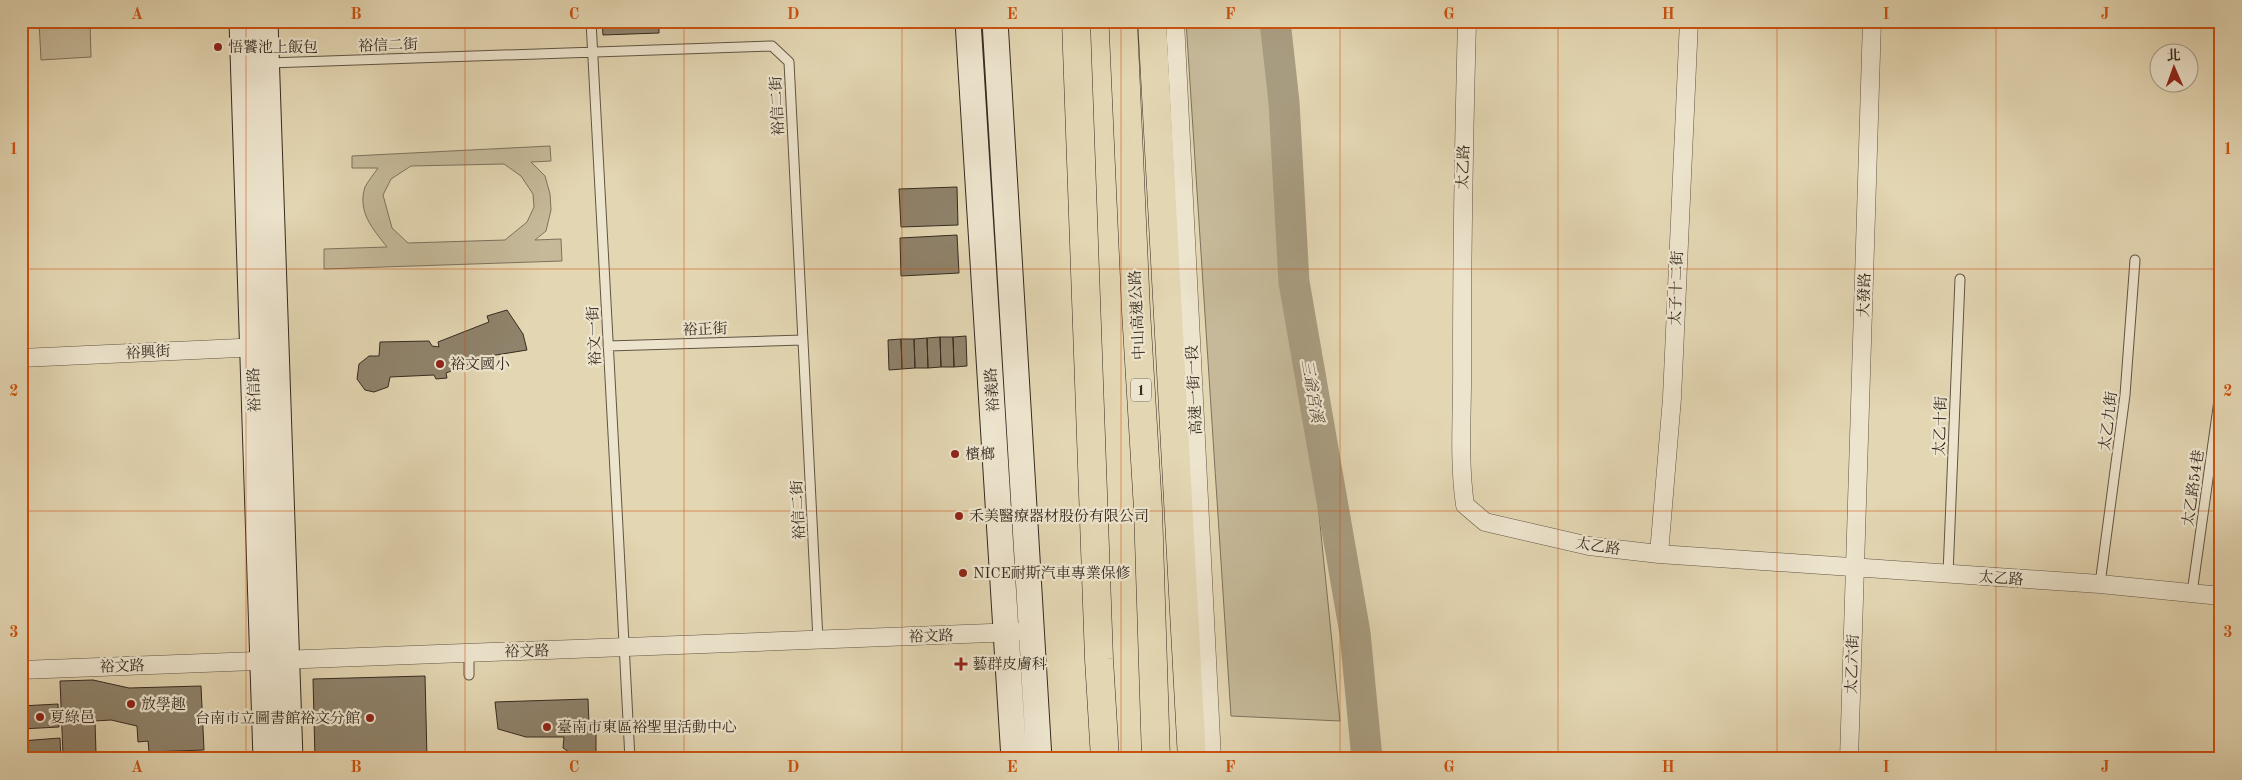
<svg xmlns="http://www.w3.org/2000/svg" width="2242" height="780" font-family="'Old Standard TT','Noto Serif TC',serif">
<rect width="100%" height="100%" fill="#e3d6b2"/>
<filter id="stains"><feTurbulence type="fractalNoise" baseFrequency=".004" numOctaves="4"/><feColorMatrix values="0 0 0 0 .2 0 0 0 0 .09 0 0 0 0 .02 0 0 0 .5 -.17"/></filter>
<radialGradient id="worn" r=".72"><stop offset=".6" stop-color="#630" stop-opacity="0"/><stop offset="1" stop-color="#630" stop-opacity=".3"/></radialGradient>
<path fill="#c5b999" stroke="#7d725c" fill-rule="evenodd" d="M39,21H90L91,57L41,60Z
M1186,21H1269L1340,721L1231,716Z
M550,146L551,161L531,162L545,176L550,194L551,210L546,231L535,240L561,239L562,261L324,269V249L387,247C373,229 357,212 365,187C368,181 374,174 378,168H352V156ZM504,164L521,176L533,194L534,207L527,222L505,240L408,243L392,228L383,195L391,179L411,166Z"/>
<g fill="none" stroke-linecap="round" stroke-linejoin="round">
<path stroke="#a89c80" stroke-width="31" d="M1275,21L1284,102L1294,282L1355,633L1367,759"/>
</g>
<path fill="#8f836c" stroke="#352a20" d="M602,21H659V33L603,35Z
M957,187L958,225L901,227L899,189Z
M957,235L959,273L901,276L900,238Z
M507,310L523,334L527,350L490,356L446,373L447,378L436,379L434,375L390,377L388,387L374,392L365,390L357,379L359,364L369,356H379L380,342L429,341L432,346L439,347L438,342L489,322L487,316Z
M966,336L967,366L954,367L953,337Z
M940,337H953L954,367H941Z
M940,337L941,367L928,368L927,338Z
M927,338L928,368H915L914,339Z
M901,339H914L915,368L902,369Z
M901,339L902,369L889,370L888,340Z
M425,676L427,758L315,759L313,679Z
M93,680L129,688L201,686L204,750L149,752L148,741L138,742L137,726L111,720L95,721L96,754L63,755L60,681Z
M588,699L589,725L596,724V759H579L563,748L564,737H526L498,729L495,702Z
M58,704L59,727L21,729V706Z
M60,738L61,759H21V741Z
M244,754L245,759H98Z"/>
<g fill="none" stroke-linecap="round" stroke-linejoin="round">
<g stroke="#605544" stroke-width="11">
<path id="lane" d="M591,21C605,267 617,513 630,759
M269,63L772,46L789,62L818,640
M608,346L802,340
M1948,574L1960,279
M2100,584L2125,395L2135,260
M2192,593L2221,386
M469,652V675"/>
</g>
<g stroke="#605544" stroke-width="19">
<path id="street" d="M1175,21L1212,759
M1467,21C1464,134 1462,246 1462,358C1463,407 1458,457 1465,505L1485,522L1589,546L1659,554L2100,584L2221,596
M21,358L262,347
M1659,554L1672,398L1689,21
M21,670L1017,632
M1849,759L1872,21"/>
</g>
<g stroke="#352a20" stroke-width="27">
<path id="secondary" d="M242,21L266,759
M265,21L290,759
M968,21L1014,759
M995,21L1039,759"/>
</g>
<g stroke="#352a20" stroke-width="29">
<path id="highway" d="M1076,21L1099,659L1105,759
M1123,21L1136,311L1148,509L1156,759
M1152,21L1192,759"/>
</g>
<use href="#lane" stroke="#ede4cd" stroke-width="9"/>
<use href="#street" stroke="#ede4cd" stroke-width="18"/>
<use href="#secondary" stroke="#ede4cd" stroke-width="25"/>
<use href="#highway" stroke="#e3d6b2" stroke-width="28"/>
</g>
<path fill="none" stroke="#cd520f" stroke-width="1" stroke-opacity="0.55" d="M246,21V759M465,21V759M684,21V759M902,21V759M1121,21V759M1340,21V759M1558,21V759M1777,21V759M1996,21V759M21,269H2221M21,511H2221"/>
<g fill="#8f2418" stroke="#ede4cd" stroke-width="2">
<circle cx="218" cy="47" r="5"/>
<circle cx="440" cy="364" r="5"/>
<circle cx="955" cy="454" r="5"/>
<circle cx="959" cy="516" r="5"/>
<circle cx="963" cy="573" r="5"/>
<path d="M958.5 656.5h5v5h5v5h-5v5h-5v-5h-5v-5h5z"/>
<circle cx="131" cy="704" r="5"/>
<circle cx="40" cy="717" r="5"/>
<circle cx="370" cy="718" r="5"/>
<circle cx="547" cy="727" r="5"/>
</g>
<g text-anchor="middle" stroke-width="4.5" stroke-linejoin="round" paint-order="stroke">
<rect fill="#ede4cd" stroke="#6c6254" stroke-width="1" x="1131" y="378.5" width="20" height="23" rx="4"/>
<g font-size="14" font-weight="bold" fill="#352a20">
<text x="1141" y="395">1</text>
</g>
<g font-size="15" fill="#352a20" stroke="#ede4cd">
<text transform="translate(388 45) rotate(-2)" y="5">裕信二街</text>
<text transform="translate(777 106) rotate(-93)" y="5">裕信二街</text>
<text transform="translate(1463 167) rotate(-88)" y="5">太乙路</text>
<text transform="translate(1676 288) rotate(-88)" y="5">太子十二街</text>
<text transform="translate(1864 295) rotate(-88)" y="5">大發路</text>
<text transform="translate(1137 315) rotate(-93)" y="5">中山高速公路</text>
<text transform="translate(705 329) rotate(-2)" y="5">裕正街</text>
<text transform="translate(594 336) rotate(-93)" y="5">裕文一街</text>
<text transform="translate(148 352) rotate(-3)" y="5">裕興街</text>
<text transform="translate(254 390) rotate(-92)" y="5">裕信路</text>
<text transform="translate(992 390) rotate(-94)" y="5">裕義路</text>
<text transform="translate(1194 390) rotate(-93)" y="5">高速一街一段</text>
<text transform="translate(2108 421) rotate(-83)" y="5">太乙九街</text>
<text transform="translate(1940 426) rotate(-88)" y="5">太乙十街</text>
<text transform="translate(2193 488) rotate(-82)" y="5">太乙路54巷</text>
<text transform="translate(798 510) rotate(-93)" y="5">裕信二街</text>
<text transform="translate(1598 546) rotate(9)" y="5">太乙路</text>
<text transform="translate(2001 578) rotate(4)" y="5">太乙路</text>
<text transform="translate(931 636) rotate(-2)" y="5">裕文路</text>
<text transform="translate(527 651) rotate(-1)" y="5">裕文路</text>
<text transform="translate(1852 664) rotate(-88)" y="5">太乙六街</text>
<text transform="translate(122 666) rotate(-2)" y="5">裕文路</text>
</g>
<g font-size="15" fill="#352a20" stroke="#ede4cd" text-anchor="start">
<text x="228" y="52">悟饕池上飯包</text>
<text x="450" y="369">裕文國小</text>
<text x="965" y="459">檳榔</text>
<text x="969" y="521">禾美醫療器材股份有限公司</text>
<text x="973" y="578">NICE耐斯汽車專業保修</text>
<text x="972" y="669">藝群皮膚科</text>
<text x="141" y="709">放學趣</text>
<text x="50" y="722">夏綠邑</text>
<text x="360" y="723" text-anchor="end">台南市立圖書館裕文分館</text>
<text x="557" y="732">臺南市東區裕聖里活動中心</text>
</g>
<g font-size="16" font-style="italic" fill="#584c3d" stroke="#ede4cd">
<text transform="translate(1313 391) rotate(80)" y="6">三爺宮溪</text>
</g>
</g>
<rect width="2242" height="780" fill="none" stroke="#e3d6b2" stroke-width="55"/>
<g transform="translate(2174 68) rotate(358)"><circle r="24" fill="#ede4cd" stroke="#a39a88"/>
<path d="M0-4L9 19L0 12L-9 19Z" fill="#8f2418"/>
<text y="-8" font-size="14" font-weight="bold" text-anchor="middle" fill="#352a20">北</text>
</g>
<rect x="28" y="28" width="2186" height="724" fill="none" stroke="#cd520f" stroke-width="2"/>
<g font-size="16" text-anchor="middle" font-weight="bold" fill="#cd520f">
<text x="137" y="19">A</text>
<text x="356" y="19">B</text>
<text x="574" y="19">C</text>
<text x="793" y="19">D</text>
<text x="1012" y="19">E</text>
<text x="1230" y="19">F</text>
<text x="1449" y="19">G</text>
<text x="1668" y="19">H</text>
<text x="1886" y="19">I</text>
<text x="2105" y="19">J</text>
<text x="14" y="154">1</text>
<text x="2228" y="154">1</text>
<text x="14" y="396">2</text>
<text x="2228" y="396">2</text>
<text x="14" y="637">3</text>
<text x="2228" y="637">3</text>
<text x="137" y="772">A</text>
<text x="356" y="772">B</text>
<text x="574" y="772">C</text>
<text x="793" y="772">D</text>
<text x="1012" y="772">E</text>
<text x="1230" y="772">F</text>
<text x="1449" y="772">G</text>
<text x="1668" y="772">H</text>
<text x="1886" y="772">I</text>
<text x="2105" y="772">J</text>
</g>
<rect width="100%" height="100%" filter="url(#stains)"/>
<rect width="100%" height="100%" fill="url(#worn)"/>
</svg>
